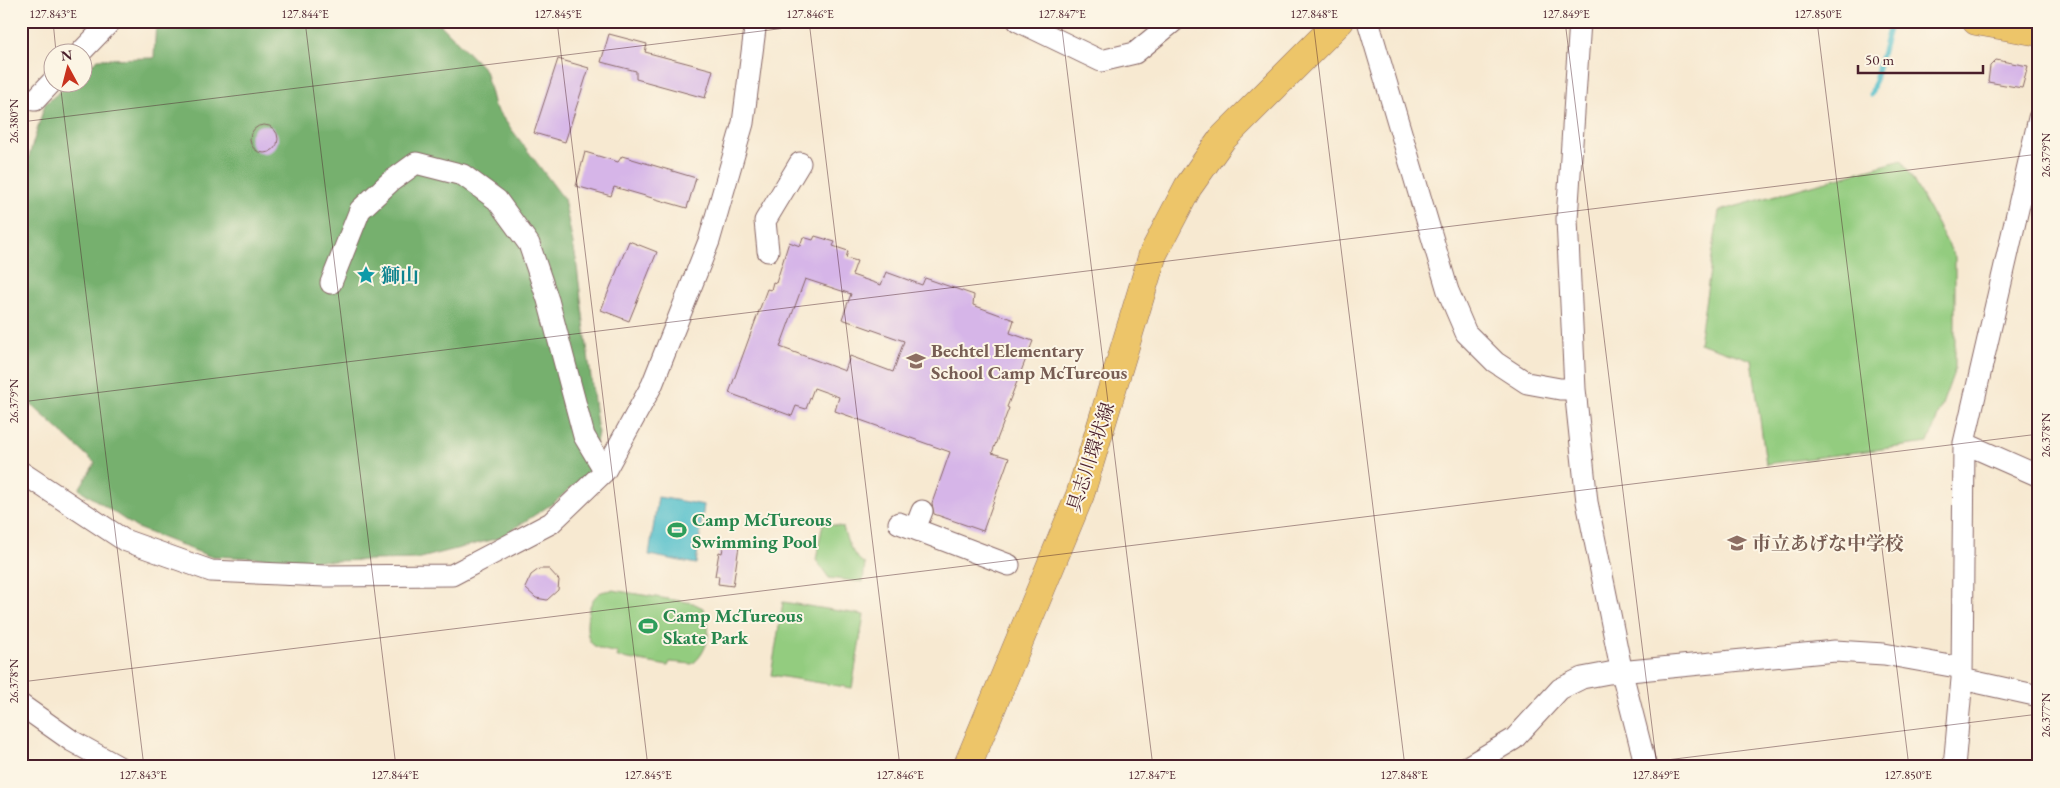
<svg xmlns="http://www.w3.org/2000/svg" width="2060" height="788" font-family="'EB Garamond','Noto Serif JP',serif">
<rect width="100%" height="100%" fill="#fcf5e5"/>
<filter id="ink" filterUnits="userSpaceOnUse"><feTurbulence type="fractalNoise" baseFrequency=".02" numOctaves="2"/><feDisplacementMap in="SourceGraphic" scale="10" xChannelSelector="R" yChannelSelector="G"/><feConvolveMatrix kernelMatrix="1 2 1 2 8 2 1 2 1" color-interpolation-filters="sRGB"/></filter>
<filter id="wash" filterUnits="userSpaceOnUse"><feTurbulence type="fractalNoise" baseFrequency=".0096" numOctaves="4" result="noise"/><feDisplacementMap in="SourceGraphic" scale="20" xChannelSelector="R" yChannelSelector="G"/><feGaussianBlur stdDeviation="1.12" result="paint"/><feColorMatrix in="noise" values="0 0 0 0 0 0 0 0 0 0 0 0 0 0 0 0 0 1.4 0 .05"/><feComposite in="paint" operator="in"/></filter>
<g filter="url(#wash)">
<rect width="100%" height="100%" fill="#f7e9d1"/>
<path fill="#93cc7f" stroke="#6e7655" d="M1902,160L1955,257V369L1928,443L1766,464L1752,360L1699,343L1719,211Z
M823,523L843,527C847,541 852,556 865,564L863,582L829,578L816,560Z
M612,590L693,603L703,608C713,626 709,652 692,664L670,662L668,666L617,657L618,653C609,651 599,650 592,644C583,634 587,603 597,595C601,591 606,591 612,590Z
M783,602L864,615L852,688L771,675Z"/>
<path fill="#76b06e" stroke="#60684c" d="M156,21H437L485,70L494,106L564,199L576,259L598,433L590,471L555,502L499,538L417,559L332,561L209,556L137,528L79,489L95,463L21,395V182L45,104L70,83L82,82L83,72L98,59L154,58Z"/>
<path fill="#52bfcb" stroke="#4e6f7b" d="M658,497L704,505L696,564L649,555Z"/>
<g fill="none" stroke-linecap="round" stroke-linejoin="round">
<path stroke="#52bfcb" stroke-width="5" d="M1871,95L1889,29"/>
</g>
<g id="blocks">
<path fill="#d6b5e8" fill-rule="evenodd" d="M609,34L647,44L645,52L713,70L705,98L636,79V71L601,62Z
M558,59L589,68L565,142L534,133Z
M1996,60L2028,66L2022,88L1988,82L1990,66Z
M250 139a14 14 0 1 1 28 0a14 14 0 1 1-28 0Z
M585,152L618,162L622,156L696,178L687,208L614,187L611,196L576,186Z
M815,236L835,242L833,246L848,251L846,258L857,261L852,275L881,285L886,272L922,285L925,278L974,295L973,305L1014,320L1010,333L1033,341L1007,407L1009,408L992,453L1009,458L983,531L934,514L932,503L950,452L835,411L839,397L814,388L806,409L796,406L792,416L729,393L767,289L771,290L773,282L776,283L789,242L800,246L803,237L813,240ZM805,279L851,294L842,319L904,341L893,372L850,356L845,371L780,347Z
M629,241L657,252L629,321L601,310Z
M724,543L739,546L733,586L718,584L719,576H715L719,552L722,553Z
M539,569H549L559,580L558,590L547,600L536,598L525,588L531,575Z"/>
</g>
</g>
<g filter="url(#ink)">
<use href="#blocks" fill-opacity="0" stroke="#876665" stroke-width="1"/>
<g fill="none" stroke-linecap="round" stroke-linejoin="round">
<g stroke="#876665" stroke-width="23">
<path id="minor" d="M1018,21L1101,61L1135,53L1174,21
M1368,21L1448,291L1466,333L1495,362L1527,383L1560,389H1575
M1580,21L1567,219L1575,389L1587,502L1622,673L1646,767
M81,52L111,21
M21,98L35,100L52,82
M768,251L765,221L800,163
M331,283L360,210L390,182L416,163L463,175L497,200L529,244L548,300L584,436L605,471
M1964,443L2039,476
M21,472L124,540L211,571L325,576L452,575L551,523L605,471L652,385L709,241L743,123L756,21
M899,523L1009,565
M915,529L922,511
M1962,679L2039,696
M21,705L72,741L119,767
M1467,767L1514,739L1560,689L1582,678L1609,673L1835,651L1884,654L1962,668
M1954,767L1962,679L1964,443L2039,118"/>
</g>
<g stroke="#876665" stroke-width="29">
<path id="major" d="M1976,21L2039,32
M967,767L1080,495L1153,254L1188,187L1222,139L1340,21"/>
</g>
<use href="#minor" stroke="#fff" stroke-width="21"/>
<use href="#major" stroke="#edc569" stroke-width="28"/>
</g>
</g>
<path fill="none" stroke="#4a1f2b" stroke-width="1" stroke-opacity="0.45" d="M53,21L56,52M305,21L396,767M557,21L648,767M809,21L900,767M1061,21L1153,767M1313,21L1405,767M1565,21L1657,767M1817,21L1909,767M60,82L144,767M21,122L843,21M21,402L2039,154M21,682L2039,434M1610,767L2039,714"/>
<defs>
<g id="sight-bare" transform="scale(1.5)"><path d="M0-6L1.8-2.2L6-1.7L2.9 1.2L3.7 5.4L0 3.3L-3.7 5.4L-2.9 1.2L-6-1.7L-1.8-2.2Z" fill="#0f9aa8" stroke="#fcf5e5" stroke-width="2.5" paint-order="stroke"/></g>
<g id="school-bare" transform="scale(1.5)"><path d="M0-5L7-2L0 1L-7-2ZM-4 1L0 2.5L4 1V4Q0 6-4 4Z" fill="#8d6e63" stroke="#fcf5e5" stroke-width="2.5" paint-order="stroke"/></g>
<g id="stadium-bare" transform="scale(1.5)"><path d="M0-5a6.5 5 0 1 0 0 10a6.5 5 0 1 0 0-10ZM-3.5-1.8h7v3.6h-7Z" fill="#2e9e5b" stroke="#fcf5e5" stroke-width="2.5" paint-order="stroke"/></g>
</defs>
<g fill-rule="evenodd">
<use href="#sight-bare" x="366" y="275"/>
<use href="#school-bare" x="916" y="361"/>
<use href="#stadium-bare" x="677" y="530"/>
<use href="#school-bare" x="1737" y="543"/>
<use href="#stadium-bare" x="648" y="626"/>
</g>
<g text-anchor="middle" stroke-width="4" stroke-linejoin="round" paint-order="stroke">
<g font-size="19" font-weight="bold" fill="#0d838f" stroke="#fcf5e5" text-anchor="start">
<text x="381" y="282">獅山</text>
</g>
<g font-size="19" font-weight="bold" fill="#785e54" stroke="#fcf5e5" text-anchor="start">
<text x="931" y="357">Bechtel Elementary<tspan x="931" dy="22">School Camp McTureous</tspan></text>
<text x="1752" y="550">市立あげな中学校</text>
</g>
<g font-size="19" fill="#4a1f2b" stroke="#fcf5e5">
<text transform="translate(1090 457) rotate(-72)" y="7">具志川環状線</text>
</g>
<g font-size="19" font-weight="bold" fill="#27864d" stroke="#fcf5e5" text-anchor="start">
<text x="692" y="526">Camp McTureous<tspan x="692" dy="22">Swimming Pool</tspan></text>
<text x="663" y="622">Camp McTureous<tspan x="663" dy="22">Skate Park</tspan></text>
</g>
</g>
<rect width="2060" height="788" fill="none" stroke="#fcf5e5" stroke-width="55"/>
<g transform="translate(68 68) rotate(353)"><circle r="24" fill="#fcf5e5" stroke="#b59f9b"/>
<path d="M0-4L9 19L0 12L-9 19Z" fill="#c8321e"/>
<text y="-8" font-size="14" font-weight="bold" text-anchor="middle" fill="#4a1f2b">N</text>
</g>
<path d="M1858 65v8h125v-8" fill="none" stroke="#4a1f2b" stroke-width="2.5"/>
<text x="1865" y="65" font-size="15" fill="#4a1f2b" stroke="#fcf5e5" stroke-width="4" paint-order="stroke">50 m</text>
<rect x="28" y="28" width="2004" height="732" fill="none" stroke="#4a1f2b" stroke-width="2"/>
<g font-size="12" text-anchor="middle" fill="#4a1f2b">
<text x="53" y="18">127.843°E</text>
<text x="305" y="18">127.844°E</text>
<text x="558" y="18">127.845°E</text>
<text x="810" y="18">127.846°E</text>
<text x="1062" y="18">127.847°E</text>
<text x="1314" y="18">127.848°E</text>
<text x="1566" y="18">127.849°E</text>
<text x="1818" y="18">127.850°E</text>
<text transform="translate(14 121) rotate(-90)" y="4">26.380°N</text>
<text transform="translate(2046 155) rotate(-90)" y="4">26.379°N</text>
<text transform="translate(14 401) rotate(-90)" y="4">26.379°N</text>
<text transform="translate(2046 435) rotate(-90)" y="4">26.378°N</text>
<text transform="translate(14 681) rotate(-90)" y="4">26.378°N</text>
<text transform="translate(2046 715) rotate(-90)" y="4">26.377°N</text>
<text x="143" y="779">127.843°E</text>
<text x="395" y="779">127.844°E</text>
<text x="648" y="779">127.845°E</text>
<text x="900" y="779">127.846°E</text>
<text x="1152" y="779">127.847°E</text>
<text x="1404" y="779">127.848°E</text>
<text x="1656" y="779">127.849°E</text>
<text x="1908" y="779">127.850°E</text>
</g>
</svg>
